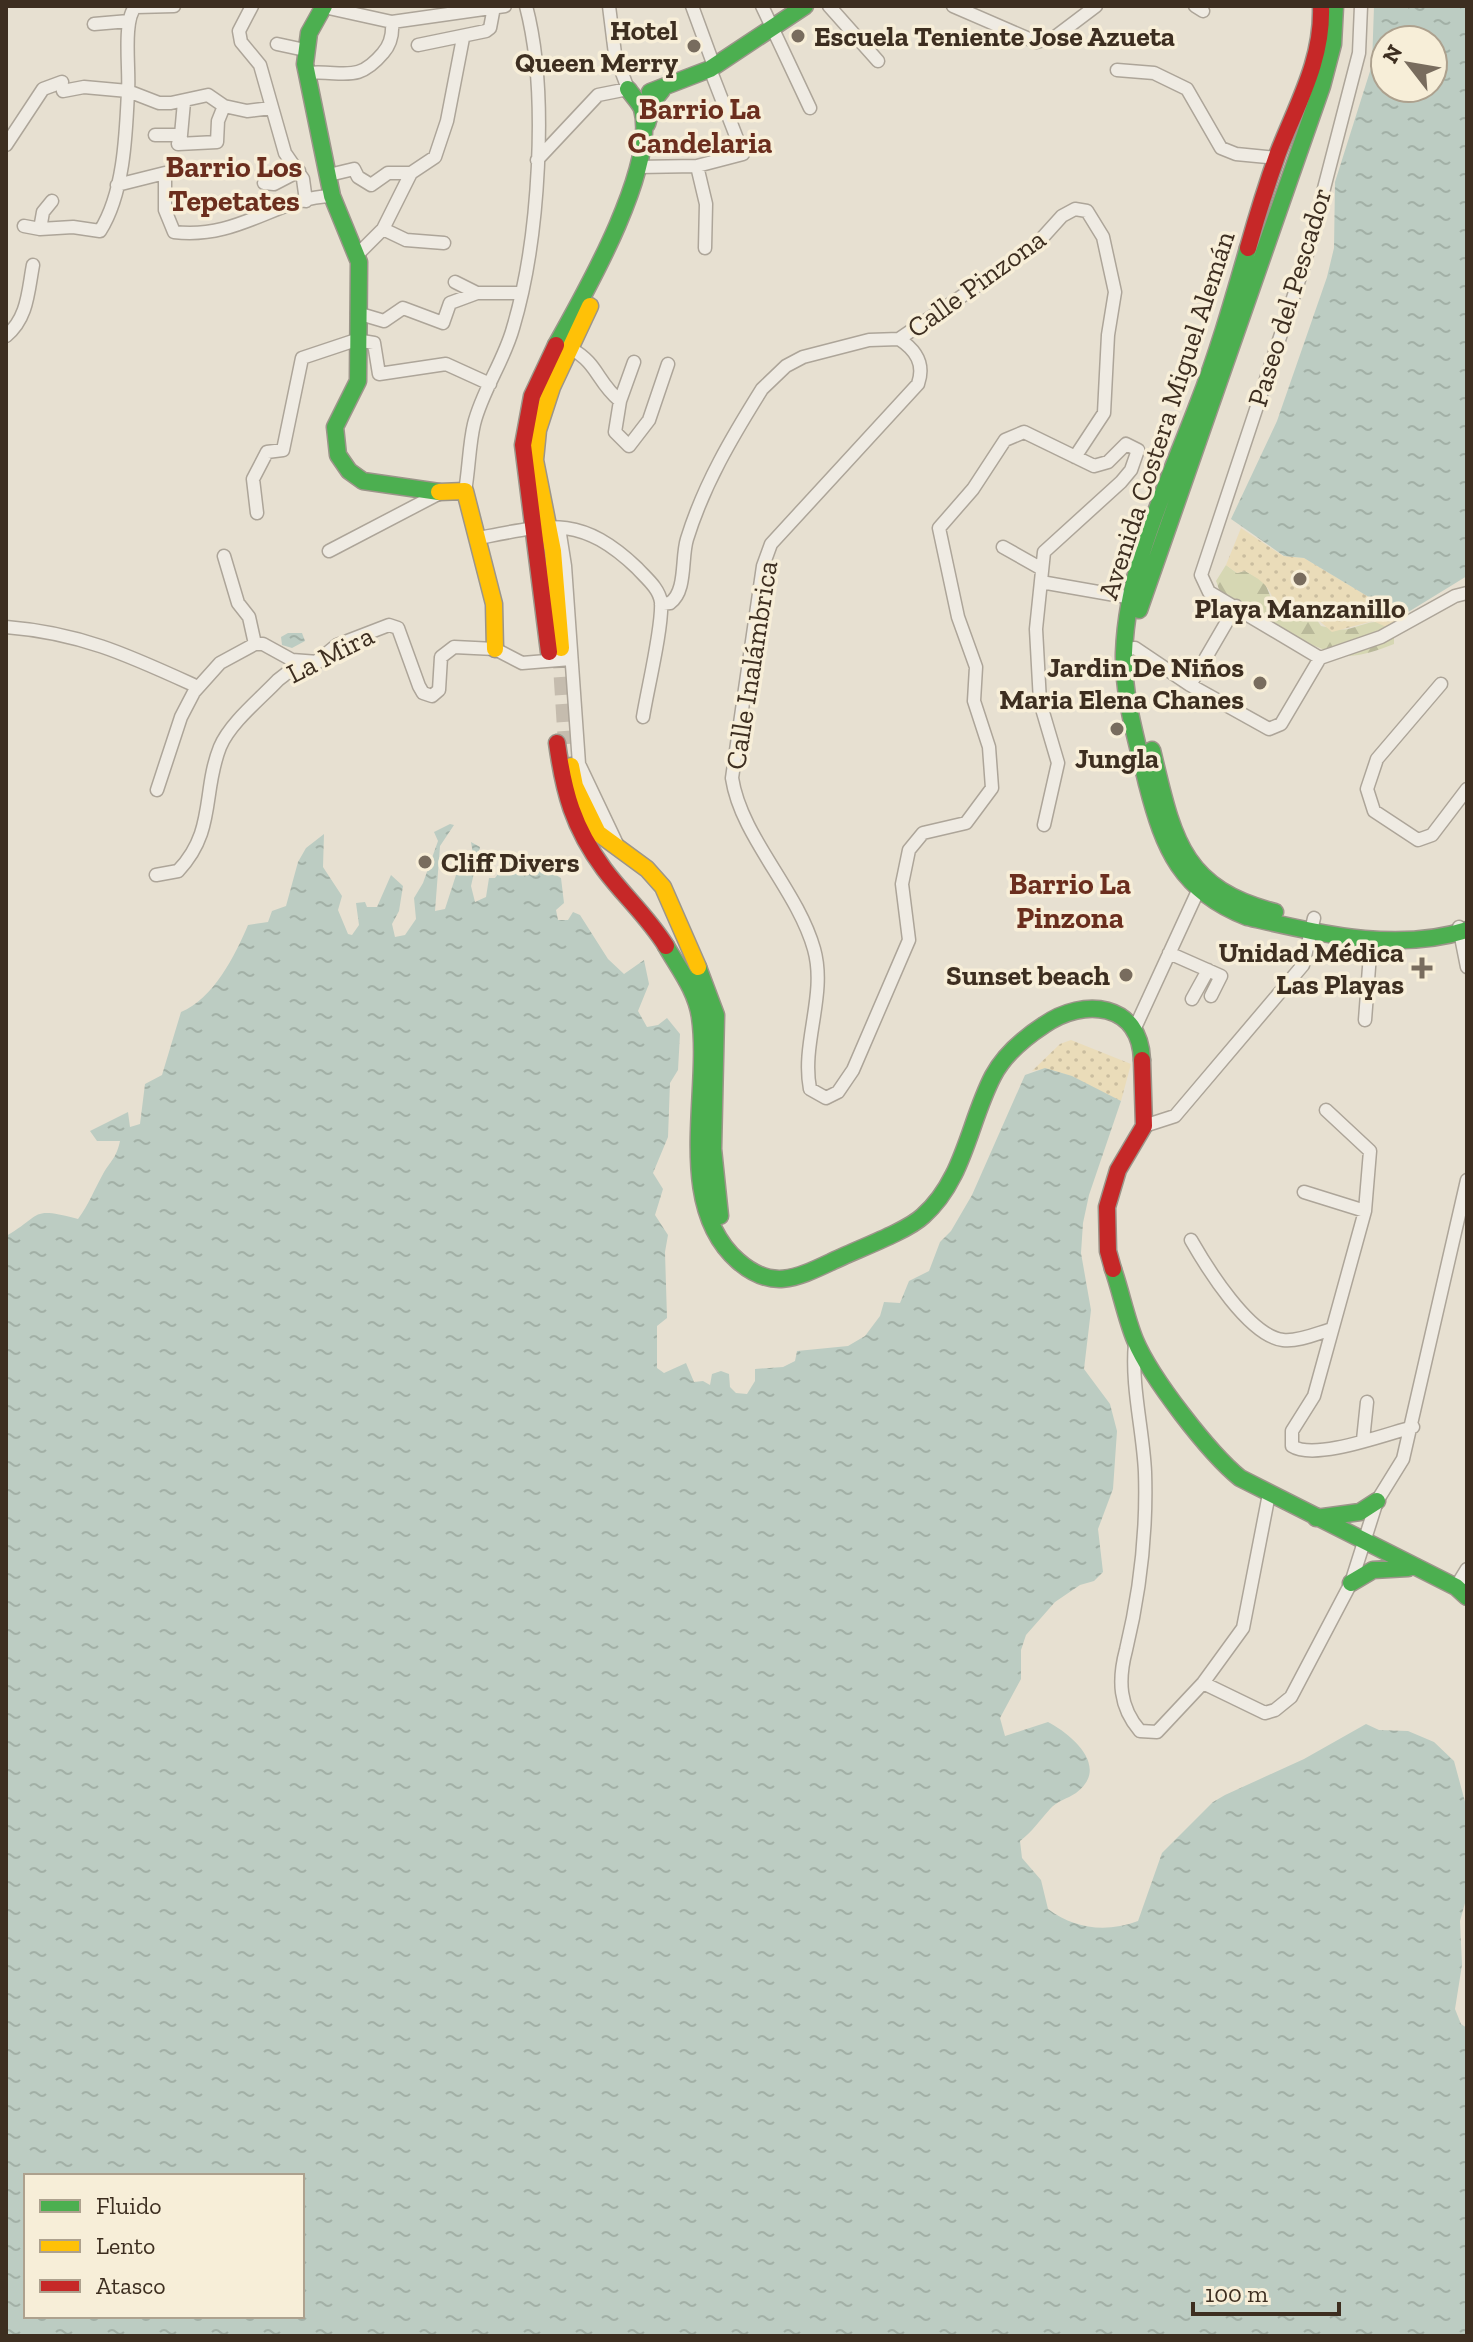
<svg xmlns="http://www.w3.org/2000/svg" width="1473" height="2342" font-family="'Zilla Slab',serif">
<defs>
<pattern id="forest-firs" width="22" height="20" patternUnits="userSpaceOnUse" patternTransform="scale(2)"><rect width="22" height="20" fill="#d6d7b3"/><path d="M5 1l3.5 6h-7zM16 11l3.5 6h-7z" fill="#b9b99a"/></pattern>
<pattern id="sand-dots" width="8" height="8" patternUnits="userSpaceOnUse" patternTransform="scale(2)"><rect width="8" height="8" fill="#eadcb9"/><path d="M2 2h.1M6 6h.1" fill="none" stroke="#cabd9f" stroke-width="1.8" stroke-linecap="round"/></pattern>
<pattern id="water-ripples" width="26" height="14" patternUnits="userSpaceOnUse" patternTransform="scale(2)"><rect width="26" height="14" fill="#bcccc2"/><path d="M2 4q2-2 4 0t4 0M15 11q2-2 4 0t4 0" fill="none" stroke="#a2b0a6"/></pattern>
</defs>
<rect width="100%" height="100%" fill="#e7e0d1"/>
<path fill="url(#forest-firs)" d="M1226,565L1237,573L1245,571L1264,581L1274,605L1315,617L1321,626C1329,627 1340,631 1348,629C1366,625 1381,613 1394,634V644C1378,650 1363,656 1346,656C1327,656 1231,606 1221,592C1218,589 1218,585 1216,581Z"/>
<path fill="url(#sand-dots)" d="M1241,528L1283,556L1304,558L1392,611L1412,614L1391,629L1373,621L1332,632L1315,617L1283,613L1274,605C1271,586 1261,580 1245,571L1237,573L1226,565Z
M1071,1040L1131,1064L1121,1101C1093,1090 1062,1064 1032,1071L1060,1044Z"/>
<path fill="url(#water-ripples)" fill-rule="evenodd" d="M1374,6H1467V576L1405,614L1392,611L1304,558L1284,556L1231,519L1277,421L1327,277L1334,248L1335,182L1372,65ZM1385,40H1433V88H1385Z
M288,633H302L305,641L292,648L282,645L281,637Z
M450,824L454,825L440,846L435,911L445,909L456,875L467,870L473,854L471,842L480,847L471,886L475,902L486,897L489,878H495C501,871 503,862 512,857C524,851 551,872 561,878L564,903L556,910L558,920H568L573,912L580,915L608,959L624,974L644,960L649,984L638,1011L647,1027L658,1025L667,1018L680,1034L678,1070L670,1083L668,1137L653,1173L663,1189L655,1215L668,1235L665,1252L667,1318L657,1326V1368L664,1373L686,1363L694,1382L703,1381L710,1385L712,1374L721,1371L729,1374L730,1387L736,1393L747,1394L755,1381V1369L783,1367L795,1361L797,1351L848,1346L865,1336L880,1316L884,1302L900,1303L909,1281L929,1271L940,1242L951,1231L972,1195L1025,1075L1045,1068L1072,1076L1121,1101L1089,1195L1083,1223L1081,1253L1091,1310L1084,1369L1110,1404L1117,1431L1113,1489L1098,1529L1103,1572L1094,1581L1080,1585L1055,1602L1026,1635L1021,1650V1679L1000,1718L1005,1736L1048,1722C1071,1734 1111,1767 1076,1793C1067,1799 1057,1801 1050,1809C1039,1821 1033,1831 1020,1841L1022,1858L1041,1880L1048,1909C1075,1929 1106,1933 1138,1921L1162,1853L1213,1802L1225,1795L1304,1759L1366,1724L1379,1730L1408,1731L1434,1742L1454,1761L1467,1809V1896L1460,1921L1462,1965L1455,2009L1461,2024L1467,2028V2336H6V1236C43,1215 29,1206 78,1219C89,1204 94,1190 103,1174C111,1160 116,1159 120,1141H97L90,1131L128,1112L130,1127L140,1124L145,1084L162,1075L181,1012C213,999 235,956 248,925L268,922L272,911L286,906L298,862L306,848L324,834L323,867L342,896L338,910L348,934L352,935L359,925L356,903L365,902L367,907H377L391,875L403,886L399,911L392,924L395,937L405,935L416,919L414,898L423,883L438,841L434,832ZM26,2176H302V2316H26Z"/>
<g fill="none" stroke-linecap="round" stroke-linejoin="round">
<path stroke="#c5bcae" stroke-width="18" stroke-dasharray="18 9" stroke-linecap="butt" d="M561,650L567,744"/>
<g stroke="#ada599" stroke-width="15">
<path id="street" d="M252,6L239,31L241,42L260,65L285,153L303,179L306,201
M692,6L714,66
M762,6L810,108
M829,6L878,61
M953,6L1036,42L1055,37L1096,6
M1195,6L1203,11
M136,7L174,6
M324,7L392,22L505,6
M94,24L129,21
M277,44L305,50
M418,45L486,31L490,28L494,7
M1117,70L1154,73L1187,89L1221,148L1236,154L1277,158
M307,73C344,70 357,84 383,53C391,44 393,34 392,22
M63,91L84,87L128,91L159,103H171L208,95L224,106L218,121L217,142L178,144L181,135H155
M224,106L247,111L271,108
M181,135L184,102
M6,145L43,89L62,82
M537,160L598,95L628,89L615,54L609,6
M697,166L706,204L705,248
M637,167L697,166L743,154L710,69
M329,175L354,169L358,177L371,185L388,173H411
M264,183L274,184L299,171
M117,185L165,173V210L174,232C239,240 277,197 332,196
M52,201L43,212L40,229L73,227L100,231C124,193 126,135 128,91C130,71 122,20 136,6
M24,226L40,229
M383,229L406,240L444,243
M358,254L383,229L411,173L435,157L447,121L463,38
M455,282L477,293H521
M357,313L384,321L403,308L443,323L450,303L477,293
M6,336C28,318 28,291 33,265
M899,339C916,350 925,364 918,384L771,544L763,566L732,778C741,837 797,889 814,949C827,995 801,1043 810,1089L826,1098L838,1092L853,1070L909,940L902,884L909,850L923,833L966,823L992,788L989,747L974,701L976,667L958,617L939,528L973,489L1005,440L1024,432L1094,466L1108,462L1126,444L1138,450L1131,470L1121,482L1044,552L1036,629L1040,702L1058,763L1044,825
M570,348C599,364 596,381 620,401L634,362
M620,401L615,432L629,446L649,420L668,364
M465,491C469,469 469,445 474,424C482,391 504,361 513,328C539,241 549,93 526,6
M257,513L253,479L267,452L283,450L302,358L356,340L374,343L379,374L446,364L490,384
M559,528L565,566L579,764L617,844
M479,538C550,524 581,515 637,568C646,578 659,588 661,602C663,626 647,691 643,717
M1003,547L1042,569
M329,551L442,492
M224,556L238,603L249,617L255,644
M1041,582L1138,599
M661,604L670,603C687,591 681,558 687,539C704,484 732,437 762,389L786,366L803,357L869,340L899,339L1034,247L1062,216L1075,209L1087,211L1103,237L1115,292L1108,335L1104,413L1075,457
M6,627C82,633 130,656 198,687
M1124,650L1135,648L1190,685L1269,729L1281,724L1320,658
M1320,658L1209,592L1201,575L1305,262L1359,53L1361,6
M1320,658L1381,637L1455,596L1467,593
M1441,684L1377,759L1367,789L1374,811L1418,840L1432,835L1467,789
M1190,685L1236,606
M157,790L181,717L194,692L220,663L255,644H263L292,660L318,662
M156,875L178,871C216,831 202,792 220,747C230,723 260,699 278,680L287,673L304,672L337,645L389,625L398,628L419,686L423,693L432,696L439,690L441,657L454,647L495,649L522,663L571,659
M1459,927L1467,967
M1169,953L1221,976L1211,996
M1192,999L1208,970
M1365,1020L1371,941
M1134,1030L1197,893
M1326,1110L1370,1151L1365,1211L1314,1396L1292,1431V1446C1315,1461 1386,1434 1413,1427
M1144,1126L1175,1116L1303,965L1314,918
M1304,1192L1365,1211
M1191,1240C1207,1268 1249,1336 1283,1340C1298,1342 1318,1333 1332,1329
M1135,1343C1131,1387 1143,1429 1145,1472C1147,1532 1140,1592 1126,1650C1118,1680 1119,1707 1140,1731L1157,1732L1203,1683L1243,1628L1269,1494
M1363,1440L1367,1402
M1456,1587L1467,1569
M1203,1683L1265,1713L1275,1710L1291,1697L1351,1583L1377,1501L1403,1459L1467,1180"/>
</g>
<g stroke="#9c958a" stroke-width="19">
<path id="fast" d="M324,6L309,33L305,64L332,196L359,262L358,381L335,427L338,455L349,471L363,481L439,492
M650,92L710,69L805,6
M647,124L654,100L662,90
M1248,248C1233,300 1218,353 1198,404C1168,484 1127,565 1124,653C1123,698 1137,741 1147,784C1164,850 1181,891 1247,917C1319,933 1395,953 1467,930
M556,345C584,295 658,166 642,109C640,103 632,95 628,89
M1139,610L1322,86L1333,44L1335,6
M1152,750C1173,836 1180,888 1275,912
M666,946C679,969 696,990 700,1017C711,1092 673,1204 738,1261C771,1290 795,1279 831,1262C855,1250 906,1232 923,1216C964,1180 969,1122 993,1076C1004,1055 1024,1038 1044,1025C1084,997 1140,1003 1142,1060
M698,967L716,1015L713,1149L720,1216
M1113,1269C1121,1292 1126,1318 1135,1340C1151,1378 1209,1453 1240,1478L1456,1587L1467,1597
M1316,1518L1360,1512L1377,1501
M1351,1583L1373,1570L1408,1568"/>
</g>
<g stroke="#9c958a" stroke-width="19">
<path id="slow" d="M439,492L465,491L494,604L495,649
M561,648L553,551L535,460L538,430L552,387L590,306
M571,766L575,786L598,833L647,869L663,887L698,967"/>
</g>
<g stroke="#9c958a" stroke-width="19">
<path id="jam" d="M1248,248C1257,216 1267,184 1278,153C1297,104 1323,60 1321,6
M549,652L523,445L532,396L556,345
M557,743C564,793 573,827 604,869C624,896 648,917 666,946
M1113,1269L1108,1251L1107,1207L1118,1170L1144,1126L1142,1060"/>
</g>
<use href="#street" stroke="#efebe3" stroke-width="12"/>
<use href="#fast" stroke="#4caf50" stroke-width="16"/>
<use href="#slow" stroke="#ffc107" stroke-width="16"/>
<use href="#jam" stroke="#c62828" stroke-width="16"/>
</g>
<g fill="#786c5e" stroke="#f7eed8" stroke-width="3">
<circle cx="798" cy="36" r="8"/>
<circle cx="694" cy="46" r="8"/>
<circle cx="1300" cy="579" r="8"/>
<circle cx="1260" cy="683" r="8"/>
<circle cx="1117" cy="729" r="8"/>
<circle cx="425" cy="862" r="8"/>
<path d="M1418 956h8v8h8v8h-8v8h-8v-8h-8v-8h8z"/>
<circle cx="1126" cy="975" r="8"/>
</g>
<g text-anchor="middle" stroke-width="7" stroke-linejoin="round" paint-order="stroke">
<g font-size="28" font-weight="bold" fill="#3d2e20" stroke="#f7eed8" text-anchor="end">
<text x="678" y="40">Hotel<tspan x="678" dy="32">Queen Merry</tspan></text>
<text x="814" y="46" text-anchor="start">Escuela Teniente Jose Azueta</text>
<text x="1300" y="618" text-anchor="middle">Playa Manzanillo</text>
<text x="1244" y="677">Jardin De Niños<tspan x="1244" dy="32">Maria Elena Chanes</tspan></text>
<text x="1117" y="768" text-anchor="middle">Jungla</text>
<text x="441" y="872" text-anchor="start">Cliff Divers</text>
<text x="1404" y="962">Unidad Médica<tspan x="1404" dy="32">Las Playas</tspan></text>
<text x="1110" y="985">Sunset beach</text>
</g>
<g font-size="28" fill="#3d2e20" stroke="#f7eed8">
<text transform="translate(976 283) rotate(-36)" y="10">Calle Pinzona</text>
<text transform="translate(1289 297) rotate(-73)" y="10">Paseo del Pescador</text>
<text transform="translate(1166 415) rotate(-72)" y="10">Avenida Costera Miguel Alemán</text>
<text transform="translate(330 654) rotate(-27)" y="10">La Mira</text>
<text transform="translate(751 665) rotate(-81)" y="10">Calle Inalámbrica</text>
</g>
<g font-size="30" font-weight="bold" fill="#6b2e1e" stroke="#f7eed8">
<text x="700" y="119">Barrio La<tspan x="700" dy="34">Candelaria</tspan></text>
<text x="234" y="177">Barrio Los<tspan x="234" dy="34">Tepetates</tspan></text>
<text x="1070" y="894">Barrio La<tspan x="1070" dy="34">Pinzona</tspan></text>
</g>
</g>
<rect width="1473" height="2342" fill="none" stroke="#3d2e20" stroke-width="16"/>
<rect x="24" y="2174" width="280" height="144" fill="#f7eed8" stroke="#ada18e" stroke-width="2"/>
<rect x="40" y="2200" width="40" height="12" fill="#4caf50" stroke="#ada18e" stroke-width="2"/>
<text x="96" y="2214" font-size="24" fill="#3d2e20">Fluido</text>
<rect x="40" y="2240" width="40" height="12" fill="#ffc107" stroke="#ada18e" stroke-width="2"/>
<text x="96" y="2254" font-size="24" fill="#3d2e20">Lento</text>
<rect x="40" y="2280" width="40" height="12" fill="#c62828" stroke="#ada18e" stroke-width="2"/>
<text x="96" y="2294" font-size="24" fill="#3d2e20">Atasco</text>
<g transform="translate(1409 64) rotate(301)"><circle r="38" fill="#f7eed8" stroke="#ada18e" stroke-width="2"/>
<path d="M0-6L14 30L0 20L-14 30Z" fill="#786c5e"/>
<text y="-12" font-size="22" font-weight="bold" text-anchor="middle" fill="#3d2e20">N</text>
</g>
<path d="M1193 2302v12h146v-12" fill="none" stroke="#3d2e20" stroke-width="4"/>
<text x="1205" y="2302" font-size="24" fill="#3d2e20" stroke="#f7eed8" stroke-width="6" paint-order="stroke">100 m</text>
</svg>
